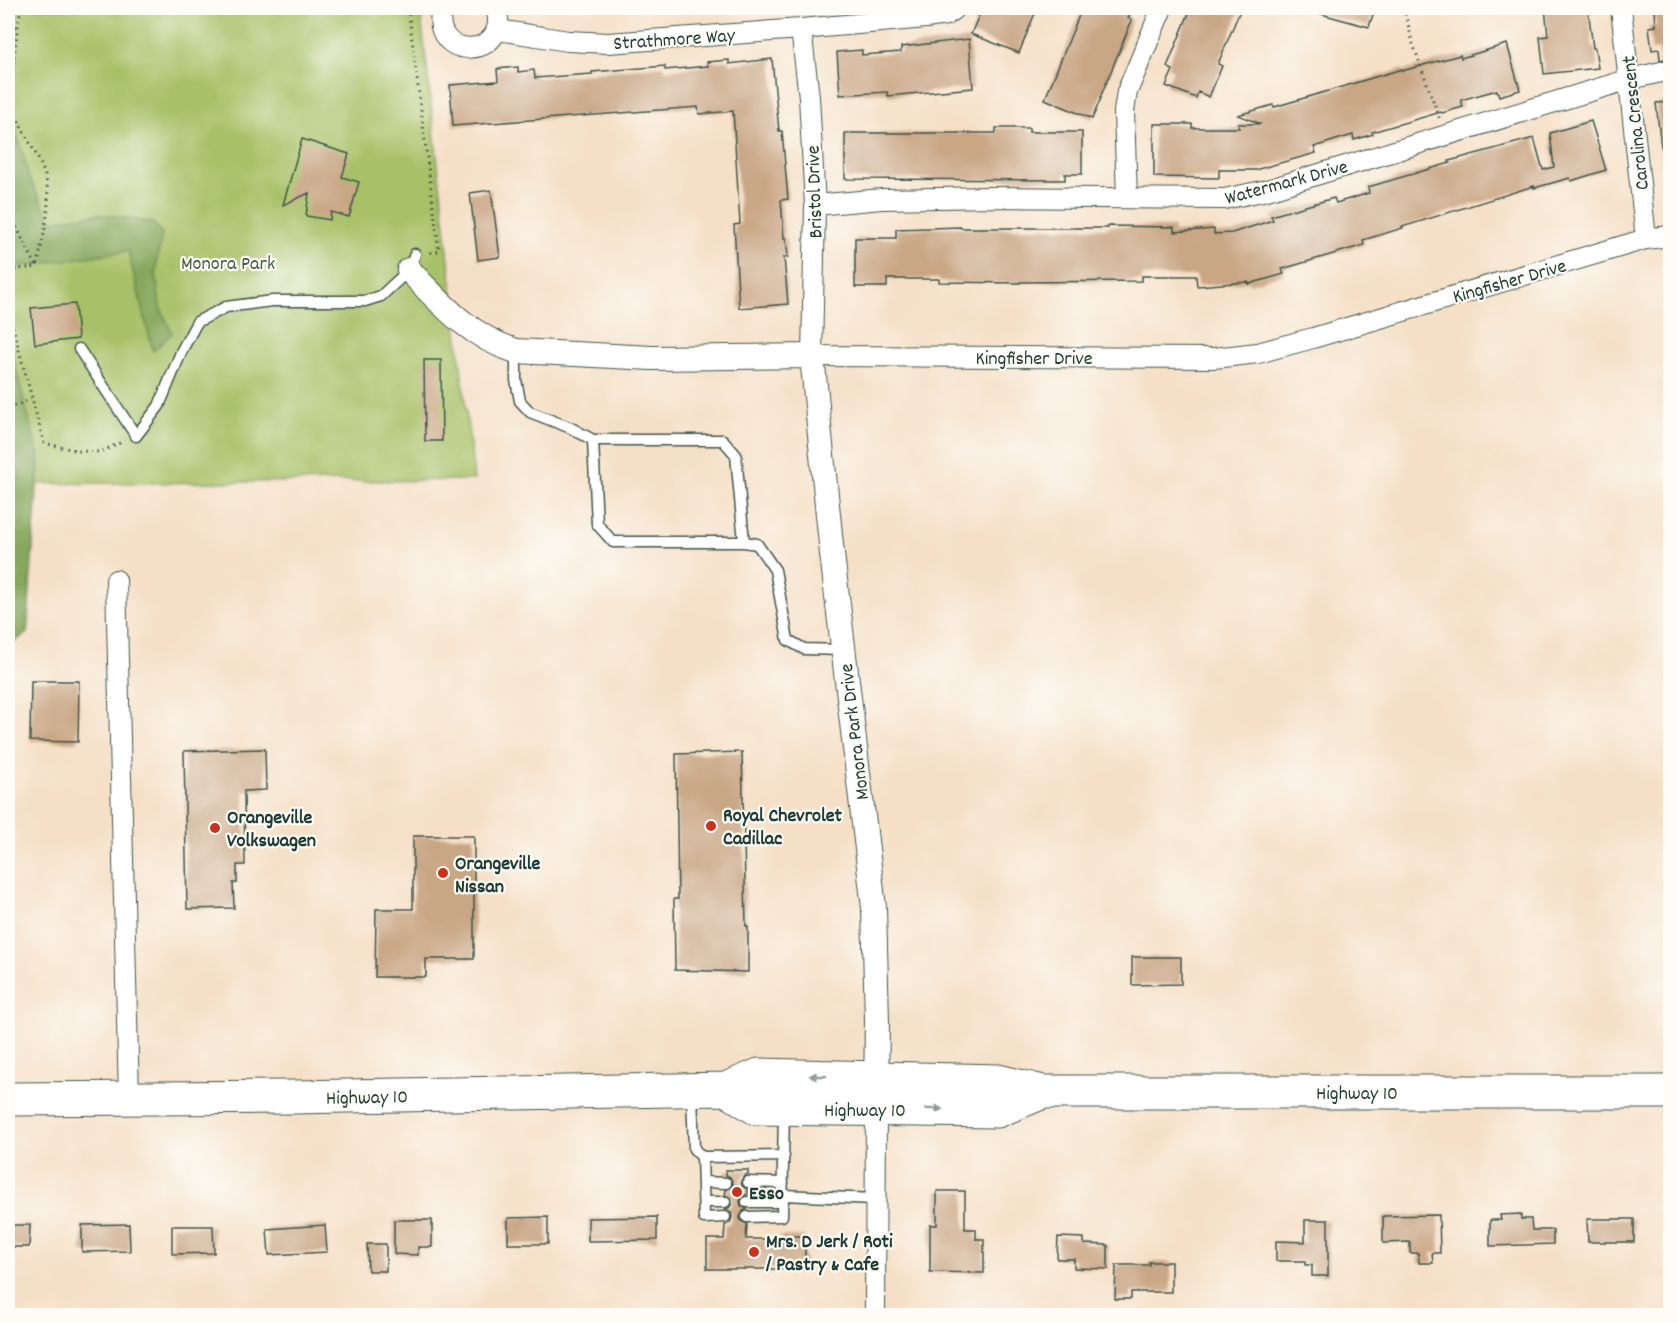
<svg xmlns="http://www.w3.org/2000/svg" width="1678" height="1323" viewBox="0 0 1678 1323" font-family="Dekko,sans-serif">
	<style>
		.green { fill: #a8c167; stroke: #647f4e; stroke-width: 1.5 }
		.forest { fill: #86a75c; stroke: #527248; stroke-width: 1.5 }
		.building { fill: #c9a684 }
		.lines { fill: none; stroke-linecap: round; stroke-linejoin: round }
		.service-casing { stroke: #3f554a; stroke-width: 13 }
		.minor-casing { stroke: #3f554a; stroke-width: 22 }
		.tertiary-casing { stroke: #3f554a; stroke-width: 26 }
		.trunk-casing { stroke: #3f554a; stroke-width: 35 }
		.path { stroke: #3f554a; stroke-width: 3; stroke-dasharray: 1.5 4.5; stroke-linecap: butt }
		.service { stroke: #fff; stroke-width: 10 }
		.minor { stroke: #fff; stroke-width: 20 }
		.tertiary { stroke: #fff; stroke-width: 24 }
		.trunk { stroke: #fff; stroke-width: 33 }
		.oneway { fill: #8f9e9a }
		.poi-dot { fill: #c8321e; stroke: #fdfcf7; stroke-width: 2 }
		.labels { text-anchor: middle; stroke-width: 4.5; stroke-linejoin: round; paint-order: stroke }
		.street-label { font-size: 20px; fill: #1f3d34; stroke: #fdfcf7 }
		.park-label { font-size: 20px; fill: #415e41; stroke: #fdfcf7 }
		.poi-label { font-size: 20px; font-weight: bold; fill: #1f3d34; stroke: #fdfcf7; text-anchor: start }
	</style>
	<rect width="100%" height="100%" fill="#fdfcf7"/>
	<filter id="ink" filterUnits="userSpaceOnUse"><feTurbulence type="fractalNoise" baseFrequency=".0167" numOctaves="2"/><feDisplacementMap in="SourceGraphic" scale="12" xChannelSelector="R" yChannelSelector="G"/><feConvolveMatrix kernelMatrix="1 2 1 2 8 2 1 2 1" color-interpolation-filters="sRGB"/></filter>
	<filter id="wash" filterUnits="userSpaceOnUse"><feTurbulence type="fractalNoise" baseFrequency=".008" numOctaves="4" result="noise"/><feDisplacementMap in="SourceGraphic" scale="24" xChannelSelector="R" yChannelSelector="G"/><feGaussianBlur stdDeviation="1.35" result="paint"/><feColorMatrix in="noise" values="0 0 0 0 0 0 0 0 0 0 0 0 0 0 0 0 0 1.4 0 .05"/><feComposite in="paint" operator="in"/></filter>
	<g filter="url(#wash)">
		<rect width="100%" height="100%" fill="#f5e0c7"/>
		<path class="green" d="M 8,8 L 420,8 L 474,480 L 8,484 Z"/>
		<path class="forest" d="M 8,108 L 23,154 L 29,178 L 51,221 L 97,214 L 120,217 L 153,223 L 162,234 L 157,259 L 156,275 L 160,307 L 172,333 L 153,351 L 128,251 L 8,268 Z
			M 8,339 L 39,458 L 27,633 L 8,646 Z"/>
		<g id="blocks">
			<path class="building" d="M 982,8 L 1037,8 L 1019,53 L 971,34 Z
				M 1082,8 L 1132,8 L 1128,18 L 1132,20 L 1100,98 L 1101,98 L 1092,119 L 1045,99 Z
				M 1191,8 L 1241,8 L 1218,64 L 1222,66 L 1209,97 L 1198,92 L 1196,98 L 1166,86 L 1173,70 L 1167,67 Z
				M 1315,8 L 1375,8 L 1369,27 L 1314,12 Z
				M 1545,8 L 1588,8 L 1593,48 L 1595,48 L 1598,68 L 1544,74 L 1540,37 L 1548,36 Z
				M 1671,9 L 1671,58 L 1660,60 L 1659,49 L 1652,50 L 1649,27 L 1656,26 L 1655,10 Z
				M 969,39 L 973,88 L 888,96 L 887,92 L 840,95 L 837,52 L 862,50 L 862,55 L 901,52 L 901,47 Z
				M 1507,44 L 1520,90 L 1499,96 L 1497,90 L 1461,100 L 1463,107 L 1442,113 L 1441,112 L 1372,132 L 1373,134 L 1354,140 L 1353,135 L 1336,140 L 1314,147 L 1316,153 L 1255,170 L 1219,170 L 1219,178 L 1154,177 L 1154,124 L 1192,124 L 1192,128 L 1239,128 L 1238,124 L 1261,124 L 1238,115 L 1273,105 L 1274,107 L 1402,69 L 1402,71 L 1460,55 L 1461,58 Z
				M 772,59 L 779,131 L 782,131 L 788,199 L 781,200 L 784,238 L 786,238 L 788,257 L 784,257 L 788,304 L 739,308 L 734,225 L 740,224 L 733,111 L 699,114 L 698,107 L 453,126 L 450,85 L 498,81 L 497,69 L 518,67 L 518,72 L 534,70 L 535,78 L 592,74 L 592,72 L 665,66 L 665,70 L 708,66 L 707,62 L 729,60 L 729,64 Z
				M 1671,102 L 1671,146 L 1661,147 L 1656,103 Z
				M 1591,121 L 1606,170 L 1571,181 L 1570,178 L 1534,188 L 1534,186 L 1402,227 L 1403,228 L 1363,240 L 1364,245 L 1282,269 L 1284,274 L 1249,284 L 1248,282 L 1197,286 L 1196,276 L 1142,276 L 1142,281 L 1020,282 L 1020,283 L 939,282 L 939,279 L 887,279 L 887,287 L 855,287 L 855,238 L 896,238 L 896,229 L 961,227 L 961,228 L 1108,228 L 1108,226 L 1174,227 L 1174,232 L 1214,229 L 1214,234 L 1232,233 L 1273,220 L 1271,216 L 1334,198 L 1336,203 L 1369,193 L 1368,187 L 1450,163 L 1449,161 L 1534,138 L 1543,170 L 1554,167 L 1550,133 Z
				M 996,128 L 1029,128 L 1029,132 L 1082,132 L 1082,174 L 1065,174 L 1065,180 L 845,179 L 845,133 L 996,133 Z
				M 302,139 L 349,154 L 342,177 L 359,182 L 349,217 L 331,212 L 330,220 L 306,216 L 309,193 L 283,205 Z
				M 491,190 L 500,257 L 478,260 L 470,193 Z
				M 75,304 L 78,339 L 35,344 L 31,308 Z
				M 424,360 L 441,360 L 442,441 L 425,441 Z
				M 31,681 L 79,681 L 78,742 L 30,741 Z
				M 265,749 L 266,790 L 244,791 L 245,865 L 237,865 L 237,883 L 233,883 L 234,908 L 187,909 L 184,751 Z
				M 742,752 L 746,926 L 748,926 L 748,972 L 675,970 L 674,899 L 678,899 L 676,754 Z
				M 413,836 L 474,836 L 474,959 L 426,959 L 426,977 L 375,977 L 376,909 L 413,909 Z
				M 1132,957 L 1181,957 L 1181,984 L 1132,985 Z
				M 726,1170 L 748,1170 L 748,1174 L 744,1176 L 741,1181 L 742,1186 L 748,1190 L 748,1194 L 743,1196 L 740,1201 L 741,1206 L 747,1209 L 743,1211 L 740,1217 L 741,1221 L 747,1224 L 746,1239 L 780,1239 L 780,1236 L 805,1236 L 805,1269 L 707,1269 L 707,1239 L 724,1239 L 725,1225 L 730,1223 L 732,1217 L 731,1212 L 725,1210 L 729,1208 L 732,1203 L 731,1198 L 725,1195 L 726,1190 L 732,1187 L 733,1183 L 730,1177 L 726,1175 Z
				M 937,1191 L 965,1191 L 965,1229 L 976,1229 L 976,1239 L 984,1239 L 984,1273 L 930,1272 L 930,1225 L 937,1225 Z
				M 1521,1214 L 1521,1219 L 1531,1219 L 1532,1230 L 1553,1230 L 1553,1244 L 1490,1246 L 1490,1220 L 1501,1220 L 1500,1215 Z
				M 1439,1215 L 1440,1253 L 1432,1253 L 1433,1263 L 1419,1263 L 1418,1253 L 1410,1253 L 1410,1242 L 1383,1243 L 1383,1216 Z
				M 548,1217 L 548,1244 L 508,1244 L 508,1218 Z
				M 657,1217 L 657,1240 L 588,1241 L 588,1218 Z
				M 1587,1219 L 1634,1219 L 1634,1242 L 1588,1242 Z
				M 394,1220 L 432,1220 L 432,1247 L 418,1247 L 418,1255 L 394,1254 Z
				M 1305,1220 L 1328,1220 L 1328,1276 L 1312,1276 L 1312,1265 L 1305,1265 L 1305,1261 L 1276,1261 L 1276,1241 L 1305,1242 Z
				M 129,1224 L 130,1251 L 82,1252 L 82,1225 Z
				M 8,1225 L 30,1225 L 29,1247 L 8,1247 Z
				M 325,1225 L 327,1252 L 269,1255 L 267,1229 Z
				M 172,1226 L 213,1226 L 214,1253 L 172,1254 Z
				M 1058,1237 L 1084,1238 L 1084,1244 L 1108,1245 L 1108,1269 L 1074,1268 L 1074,1259 L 1057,1259 Z
				M 367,1244 L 386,1244 L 386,1271 L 368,1271 Z
				M 1149,1262 L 1171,1262 L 1171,1292 L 1131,1292 L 1131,1299 L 1115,1299 L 1116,1265 L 1149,1265 Z"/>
		</g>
	</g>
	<g filter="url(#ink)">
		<use href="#blocks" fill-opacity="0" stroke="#3f554a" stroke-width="1.5"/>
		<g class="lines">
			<defs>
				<path id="service" d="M 79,349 L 136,436 L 159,406 L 182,350 L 197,322 L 226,307 L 272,301 L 365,301 L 381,296 L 409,270 L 415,254
					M 516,351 L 516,380 L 520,401 L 530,412 L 571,428 L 593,440 L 597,524 L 613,542 L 744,542 L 757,544 L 775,570 L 788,640 L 804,649 L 844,650
					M 593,440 L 723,440 L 736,455 L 744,542
					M 692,1093 L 694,1149 L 702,1157 L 784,1156
					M 702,1157 L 704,1218 L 725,1217
					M 703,1182 L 726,1183
					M 748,1182 L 783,1183
					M 783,1195 L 875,1199
					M 704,1202 L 725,1202
					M 747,1202 L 783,1202
					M 747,1217 L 782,1216 L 784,1111"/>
				<path id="minor" d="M 442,8 C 428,63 512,59 496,8
					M 1621,8 L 1646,239
					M 801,29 L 809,97 L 815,205 L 812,356 L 1214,358 L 1258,353 L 1313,338 L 1646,239 L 1670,236
					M 498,30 L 568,41 L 608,43 L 801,29 L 926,18 L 946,15 L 955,8
					M 1127,198 L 1124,112 L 1127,92 L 1162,8
					M 815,205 L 882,199 L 993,197 L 1224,199 L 1267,190 L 1630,79 L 1670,70
					M 116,580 L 129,1098
					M 875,1316 L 876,1108"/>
				<path id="tertiary" d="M 409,270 C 441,304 470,337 516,351 L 652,358 L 812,356 L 832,554 L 874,908 L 877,1021 L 876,1094"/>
				<path id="trunk" d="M 726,1089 L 756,1108 L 997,1111 L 1043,1092
					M 8,1099 L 294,1097 L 726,1089 L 759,1075 L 998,1081 L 1043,1092 L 1670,1092"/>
			</defs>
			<use href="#service" class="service-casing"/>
			<use href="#minor" class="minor-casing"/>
			<use href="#tertiary" class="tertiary-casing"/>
			<use href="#trunk" class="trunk-casing"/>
			<path class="path" d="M 21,8 C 16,34 8,93 17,117 C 25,138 44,162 47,185 C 51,211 42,241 37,267
				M 408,8 L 439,251 L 429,253
				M 1404,8 L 1413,44 L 1440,120
				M 8,17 L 17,30
				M 8,211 L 37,267 L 8,270
				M 8,309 L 44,443 L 79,451 L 100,452 L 122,442
				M 8,408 L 31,400"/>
			<use href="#service" class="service"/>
			<use href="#minor" class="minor"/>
			<use href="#tertiary" class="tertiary"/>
			<use href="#trunk" class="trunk"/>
		</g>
		<defs><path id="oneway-solid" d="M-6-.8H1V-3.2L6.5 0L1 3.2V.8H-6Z" transform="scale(1.5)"/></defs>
		<g class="oneway">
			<use href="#oneway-solid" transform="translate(818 1076) rotate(-179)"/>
			<use href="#oneway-solid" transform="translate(934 1109) rotate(1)"/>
		</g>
	</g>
	<g class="poi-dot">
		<circle cx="711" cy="826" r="6"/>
		<circle cx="215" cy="828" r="6"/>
		<circle cx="443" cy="873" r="6"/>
		<circle cx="737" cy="1192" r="6"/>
		<circle cx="754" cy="1252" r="6"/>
	</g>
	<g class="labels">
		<g class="street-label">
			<text transform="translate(674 38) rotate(-4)" y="7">Strathmore Way</text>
			<text transform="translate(1634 123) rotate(-96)" y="7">Carolina Crescent</text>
			<text transform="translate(1286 181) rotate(-15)" y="7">Watermark Drive</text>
			<text transform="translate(813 192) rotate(-92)" y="7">Bristol Drive</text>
			<text transform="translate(1509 280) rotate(-16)" y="7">Kingfisher Drive</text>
			<text x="1034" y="364">Kingfisher Drive</text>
			<text transform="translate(853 732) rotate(-97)" y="7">Monora Park Drive</text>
			<text x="1357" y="1099">Highway 10</text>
			<text transform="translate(367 1096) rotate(-1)" y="7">Highway 10</text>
			<text x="865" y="1116">Highway 10</text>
		</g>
		<g class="park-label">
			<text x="228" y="269">Monora Park</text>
		</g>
		<g class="poi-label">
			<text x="723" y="821">Royal Chevrolet<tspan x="723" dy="23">Cadillac</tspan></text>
			<text x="227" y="823">Orangeville<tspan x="227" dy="23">Volkswagen</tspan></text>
			<text x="455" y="869">Orangeville<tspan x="455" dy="23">Nissan</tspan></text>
			<text x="749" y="1199">Esso</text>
			<text x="766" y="1247">Mrs. D Jerk / Roti<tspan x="766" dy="23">/ Pastry &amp; Cafe</tspan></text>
		</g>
	</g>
	<rect width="1678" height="1323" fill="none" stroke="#fdfcf7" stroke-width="30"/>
</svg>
